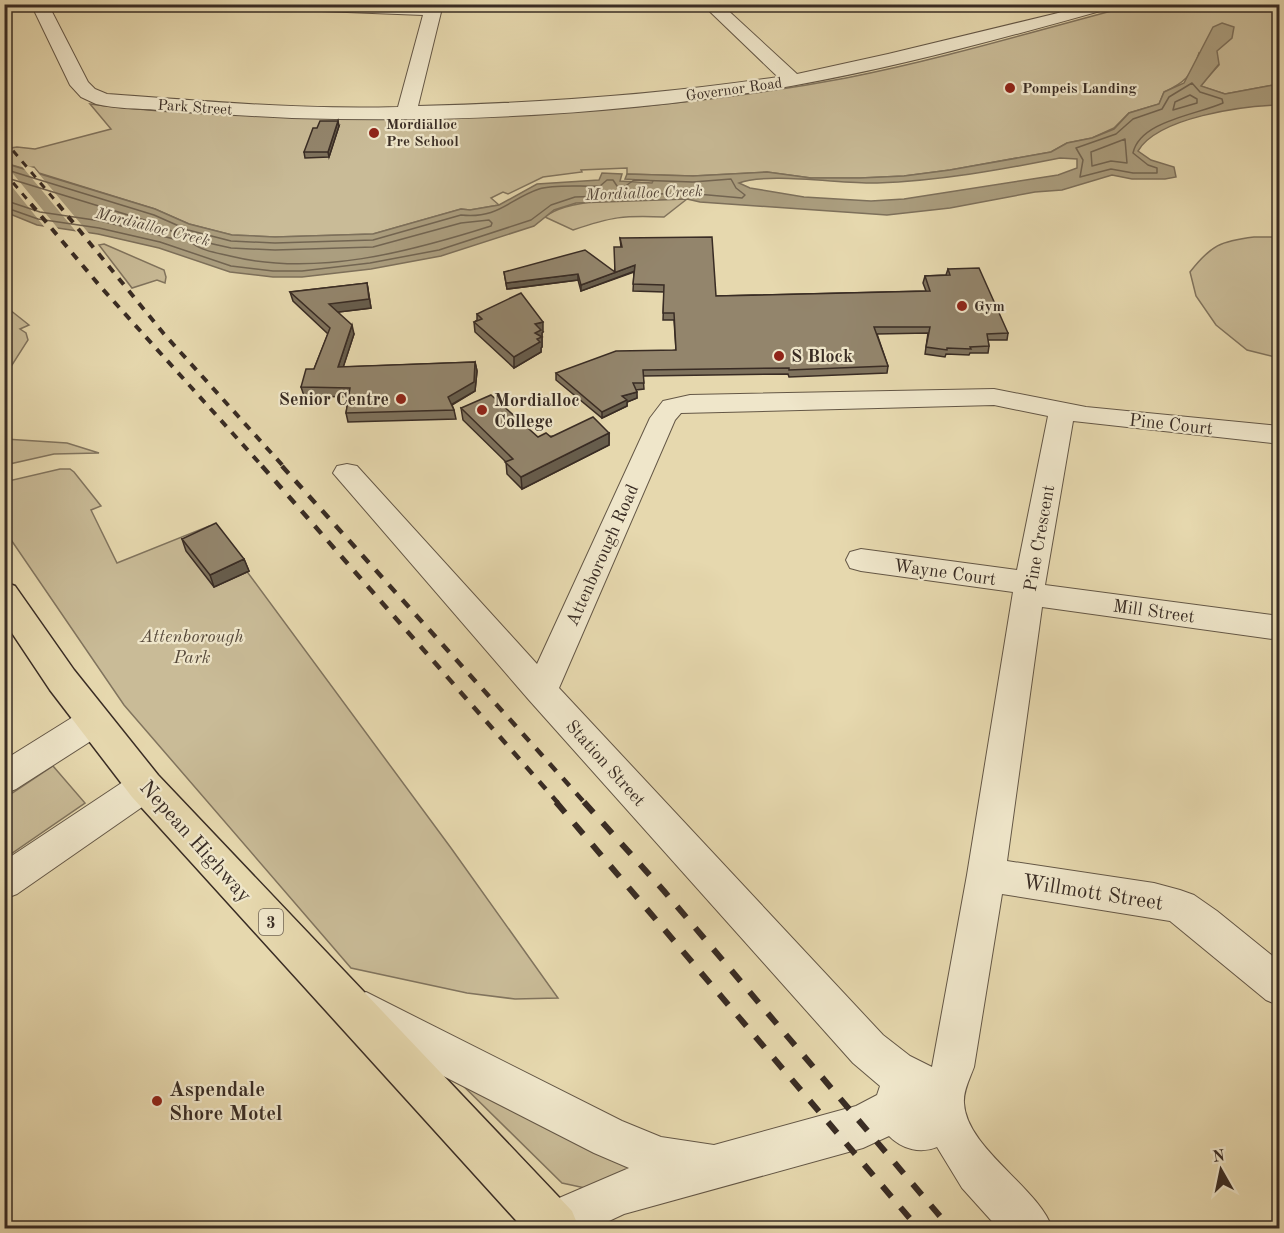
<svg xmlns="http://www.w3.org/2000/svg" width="1284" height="1233" viewBox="0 0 1284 1233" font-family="'Old Standard TT',serif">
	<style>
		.green { fill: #c9bb97; stroke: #81745e; stroke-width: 1.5 }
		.water { fill: #ab9e7f; stroke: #7d705b; stroke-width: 1.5; fill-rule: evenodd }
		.pier { fill: #e6d8ae }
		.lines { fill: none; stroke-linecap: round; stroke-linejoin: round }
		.shore { stroke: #726552; stroke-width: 1.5 }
		.minor-casing { stroke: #645746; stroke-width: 2 }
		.highway-casing { stroke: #392c24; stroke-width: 3 }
		.minor { fill: #efe6ca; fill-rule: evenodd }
		.highway { fill: #e6d8ae; fill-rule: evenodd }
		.rail-far3 { stroke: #392c24; stroke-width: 3; stroke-dasharray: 7 7; stroke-linecap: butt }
		.rail-far2 { stroke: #392c24; stroke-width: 4; stroke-dasharray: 8 8; stroke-linecap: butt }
		.rail-far1 { stroke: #392c24; stroke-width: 4.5; stroke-dasharray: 10 10; stroke-linecap: butt }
		.rail { stroke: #392c24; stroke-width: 6; stroke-dasharray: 14 14; stroke-linecap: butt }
		.wall { fill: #7e725d; stroke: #392c24; stroke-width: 1.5 }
		.shaded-wall { fill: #675d4c; stroke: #392c24; stroke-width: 1.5 }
		.building { fill: #93856c; stroke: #392c24; stroke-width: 1.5 }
		.poi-dot { fill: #8f2418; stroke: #efe6ca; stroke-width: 2 }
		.labels { text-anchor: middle; stroke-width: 4.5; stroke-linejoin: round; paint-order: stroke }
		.far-poi-label { font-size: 15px; font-weight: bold; fill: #392c24; stroke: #efe6ca; text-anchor: start }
		.far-street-label { font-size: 15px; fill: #392c24; stroke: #efe6ca }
		.far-water-label { font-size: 16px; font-style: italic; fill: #56483b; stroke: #efe6ca }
		.shield { fill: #efe6ca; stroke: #706456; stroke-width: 1.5 }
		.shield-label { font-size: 16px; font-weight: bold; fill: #392c24 }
		.poi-label { font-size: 18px; font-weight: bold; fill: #392c24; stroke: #efe6ca; text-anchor: start }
		.street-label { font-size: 18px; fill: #392c24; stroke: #efe6ca }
		.park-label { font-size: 18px; font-style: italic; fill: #56493b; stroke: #efe6ca }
		.near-street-label { font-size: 21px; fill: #392c24; stroke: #efe6ca }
		.near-poi-label { font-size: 21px; font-weight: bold; fill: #392c24; stroke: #efe6ca; text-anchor: start }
	</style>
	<rect width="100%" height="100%" fill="#e6d8ae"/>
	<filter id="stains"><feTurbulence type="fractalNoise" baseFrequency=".00333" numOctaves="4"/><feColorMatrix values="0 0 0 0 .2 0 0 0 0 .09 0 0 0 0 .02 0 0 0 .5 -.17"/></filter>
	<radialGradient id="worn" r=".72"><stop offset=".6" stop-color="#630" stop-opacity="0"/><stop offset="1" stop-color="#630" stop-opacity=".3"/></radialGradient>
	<path class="green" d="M 1134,5 L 1279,5 L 1279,84 L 1225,94 L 1200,86 L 1219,65 L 1199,53 C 1192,76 1184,83 1164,92 L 1159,104 L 1129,113 L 1114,128 L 1092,138 L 1067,143 L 1051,152 L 950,170 L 904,176 L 860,178 L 811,178 L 767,172 L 693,176 L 627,174 L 627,168 L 581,170 L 582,172 L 543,177 L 508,194 L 503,192 L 491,198 L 499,205 L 470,210 L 461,209 L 373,234 L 275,237 L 232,235 L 189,224 L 155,209 L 39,173 L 34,167 L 22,168 L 5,163 L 4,149 L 17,147 L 35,149 L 111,129 L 90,104 C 175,115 263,117 349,117 C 515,119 682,109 846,78 C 943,59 1038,30 1134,5 Z
		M 687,199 L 664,217 C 624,215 611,217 573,230 L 545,217 C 572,195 650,200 687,199 Z
		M 1254,237 L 1279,237 L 1279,358 L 1247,350 L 1216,325 L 1196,296 L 1190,272 C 1211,245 1221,241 1254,237 Z
		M 104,244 L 164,270 L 166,277 L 165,283 L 157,280 L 132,288 L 99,245 Z
		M 5,306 L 29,325 L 20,329 L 26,333 L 28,340 L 5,376 Z
		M 5,439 L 67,443 L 99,453 L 54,454 L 5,465 Z
		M 60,469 L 70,469 L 74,472 L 101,506 L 91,510 L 117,563 L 209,526 L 220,535 L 451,848 L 558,998 L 515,999 L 467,993 L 351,968 L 124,705 L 5,531 L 4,482 Z
		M 53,766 L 85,803 L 5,858 L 5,798 Z
		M 444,1067 L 664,1171 L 585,1188 L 562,1183 Z"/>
	<path class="water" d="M 1222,23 L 1234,27 L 1232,38 L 1217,51 L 1219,64 L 1201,86 L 1225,94 L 1279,84 L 1279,105 C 1243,106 1158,117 1138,151 L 1151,160 L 1174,167 L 1176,177 L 1165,179 L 1132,179 L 1112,175 L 1062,190 L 1035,192 L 950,208 L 887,215 L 700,202 L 687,199 L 576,203 L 554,210 L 534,226 L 441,256 L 371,269 L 302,277 L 273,277 L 230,272 L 159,248 L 98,234 L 37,225 L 5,212 L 4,163 L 155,209 L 189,224 L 232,235 L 275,237 L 373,234 L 461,209 L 470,210 L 499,205 L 537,184 L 599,180 L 602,173 L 622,174 L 620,181 L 652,183 L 653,181 L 625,179 L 627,174 L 693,176 L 767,172 L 811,178 L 860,178 L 904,176 L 950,170 L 1051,152 L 1067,143 L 1092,138 L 1114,129 L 1129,113 L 1159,104 L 1164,92 L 1184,83 L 1213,27 ZM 1060,158 L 1077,159 L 1077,168 L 1058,175 L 904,199 L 871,201 L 804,197 L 750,188 L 739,183 C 767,172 842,184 877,183 C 938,181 1000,170 1060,158 Z"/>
	<path class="pier" d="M 5,164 L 60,231 L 46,229 L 5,178 Z
		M 20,164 L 34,168 L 91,236 L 78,234 Z"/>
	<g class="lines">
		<path class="shore" d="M 1192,83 L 1200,92 L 1222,99 L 1223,103 C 1196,115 1140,121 1133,153 L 1148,165 L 1157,168 L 1157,173 L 1133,173 L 1111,169 L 1080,177 L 1083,160 L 1076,148 L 1116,134 L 1133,119 L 1162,109 L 1169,97 Z
			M 1190,95 L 1197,99 L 1197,103 L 1173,110 L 1175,102 Z
			M 1125,139 L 1127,163 L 1111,161 L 1092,166 L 1091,152 Z
			M 4,169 L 154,215 L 188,230 L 231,241 L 275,243 L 373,240 L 461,215 C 499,219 509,199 539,189 C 555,184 583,187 600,186 L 607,180 L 613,180 L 617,186 L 624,187 L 634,180 L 693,182 L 731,179 L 736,188 L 745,195 L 742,198 L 686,193 L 575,197 L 551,205 L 531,220 L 439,250 L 370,263 L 302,271 L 273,271 L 231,266 L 160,242 L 99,228 L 38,219 L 4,207
			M 4,177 L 151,222 L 176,233 L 178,237 L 174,239 L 101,221 L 40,212 L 4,200
			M 489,220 L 492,223 L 491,226 C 409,252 316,277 230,256 C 218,253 202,251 192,243 L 195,240 L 231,248 L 275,250 L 373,247 L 461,223 Z"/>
		<defs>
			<path id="minor" d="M 31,4 L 48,4 L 88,82 L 95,89 L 107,94 C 204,101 301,110 398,107 L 423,15 L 271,9 L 263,4 L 443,4 L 418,106 C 539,103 658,95 778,77 L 702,4 L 721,4 L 797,74 L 888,54 L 1058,13 L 1084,4 L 1113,4 L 1111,8 C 1007,37 899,67 791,86 C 627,114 458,123 292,118 C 247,116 202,113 158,110 C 138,108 116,109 96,104 L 81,97 L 70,85 Z
				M 994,389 L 1086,407 L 1280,426 L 1280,444 L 1073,421 L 1045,585 L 1280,616 L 1280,640 L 1042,607 L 1007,861 L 1154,883 L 1180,890 L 1194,895 L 1217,911 L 1280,962 L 1280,1006 L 1266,1000 L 1170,921 L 1002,894 L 974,1067 C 970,1078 963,1091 964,1103 C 966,1148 1039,1188 1052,1228 L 998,1228 L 962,1188 L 937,1147 C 920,1154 902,1149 889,1136 L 863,1148 L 624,1214 L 594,1228 L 532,1228 L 539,1212 L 552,1201 L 629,1168 L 594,1153 L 404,1056 L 352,1026 L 346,1012 L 352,998 L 366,992 L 622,1121 L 661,1137 L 714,1145 L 856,1106 L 877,1095 L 880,1086 L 853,1063 L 529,700 L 333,473 L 337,466 L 347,464 L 357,466 L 537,664 L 650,418 L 663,401 L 690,395 ZM 994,405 L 1048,416 L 1017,570 L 861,549 L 850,552 L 846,560 L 850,568 L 861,571 L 1013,592 L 967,875 L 932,1067 L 910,1056 L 883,1035 L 559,688 L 675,420 L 681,413 Z
				M 93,708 L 105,712 L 110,722 L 105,732 L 16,789 L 4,794 L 4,760 L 81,712 Z
				M 145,771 L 158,776 L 163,786 L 158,796 L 17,894 L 4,899 L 4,861 L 132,776 Z"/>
			<path id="highway" d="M 4,582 L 15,586 L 74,670 L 158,775 L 572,1211 L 579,1228 L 523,1228 L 132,797 L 50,690 L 4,621 Z"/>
		</defs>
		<use href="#minor" class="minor-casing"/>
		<use href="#highway" class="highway-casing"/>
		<use href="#minor" class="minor"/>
		<use href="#highway" class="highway"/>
		<path class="rail-far3" d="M 4,140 L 59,205
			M 4,172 L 32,205"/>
		<path class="rail-far2" d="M 31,204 L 99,285 L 263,467
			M 58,204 L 164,334 L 284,467"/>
		<path class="rail-far1" d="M 262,466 L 558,803
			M 282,466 L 585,803"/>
		<path class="rail" d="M 556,802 L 918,1228
			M 584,802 L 664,891 L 950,1228"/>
	</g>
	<path class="wall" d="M 339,126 L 329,157 L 305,158 L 304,152 Z
		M 620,238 L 716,296 L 926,291 L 923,283 L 925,276 L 946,275 L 948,269 L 1008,333 L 1007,340 L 988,340 L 989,346 L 988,353 L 970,353 L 969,355 L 946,354 L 945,357 L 925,354 L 928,333 L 877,334 L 888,366 L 887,373 L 789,377 L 788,374 L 643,376 L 644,389 L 636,390 L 637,398 L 627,402 L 627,406 L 602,418 L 556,380 L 556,373 L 676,350 L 674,320 L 663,320 L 664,292 L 633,291 L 634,272 L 581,291 L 578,280 L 507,289 L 504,272 L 614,272 L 621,247 Z
		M 367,283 L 371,308 L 338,312 L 354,334 L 343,367 L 475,362 L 477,371 L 475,391 L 452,405 L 454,410 L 456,419 L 348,422 L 346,413 L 349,397 L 304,396 L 301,387 L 314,369 L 328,334 L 293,301 L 290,292 Z
		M 477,314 L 543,332 L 542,333 L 542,347 L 541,348 L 541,352 L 514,368 L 475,332 L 474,322 L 477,320 Z
		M 461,408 L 538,437 L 609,433 L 609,445 L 522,489 L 507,474 L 506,462 L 463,420 Z
		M 182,539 L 244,559 L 249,571 L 214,587 L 186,551 Z"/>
	<path class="shaded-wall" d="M 338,121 L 339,126 L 329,157 L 328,152 Z
		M 635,265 L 635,271 L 581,291 L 581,285 Z
		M 578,274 L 578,280 L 507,289 L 506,283 Z
		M 367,283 L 371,308 L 331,313 L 329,304 Z
		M 543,322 L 543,332 L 542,333 L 542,347 L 541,348 L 541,352 L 514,368 L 514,357 L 535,343 L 535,324 Z
		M 352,325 L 354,334 L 340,377 L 338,367 Z
		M 475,362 L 477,371 L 475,391 L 449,406 L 448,397 Z
		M 637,392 L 637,398 L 627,402 L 627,406 L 602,418 L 602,412 L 622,396 Z
		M 609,433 L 609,445 L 522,489 L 521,477 Z
		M 244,559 L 249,571 L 214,587 L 210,575 Z"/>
	<path class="building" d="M 320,121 L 338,121 L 328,152 L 304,152 L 313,128 L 317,128 Z
		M 712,237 L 716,296 L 930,291 L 925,276 L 950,275 L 948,269 L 979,268 L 1008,333 L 987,334 L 989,346 L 970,347 L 971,349 L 947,348 L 947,350 L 926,347 L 930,327 L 874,327 L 888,366 L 789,370 L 789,368 L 643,370 L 644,383 L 633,383 L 637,392 L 622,396 L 627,400 L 602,412 L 556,373 L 616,351 L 676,350 L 674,313 L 663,313 L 664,285 L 633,284 L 635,265 L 581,285 L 578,274 L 506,283 L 504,272 L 585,250 L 615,272 L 614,247 L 622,247 L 620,238 Z
		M 367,283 L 369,299 L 329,304 L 352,325 L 338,367 L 475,362 L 474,382 L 448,397 L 454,410 L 346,413 L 350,388 L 301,387 L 306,369 L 314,369 L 330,328 L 290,292 Z
		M 521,293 L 543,322 L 535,324 L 541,330 L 535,333 L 542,337 L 537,339 L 540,342 L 514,357 L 474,322 L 482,319 L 477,314 Z
		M 491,395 L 538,437 L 546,433 L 551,437 L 593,417 L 609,433 L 521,477 L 505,462 L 513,459 L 461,408 Z
		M 216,523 L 244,559 L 210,575 L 182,539 Z"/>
	<g class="poi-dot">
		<circle cx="1010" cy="88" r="6"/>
		<circle cx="374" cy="133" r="6"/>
		<circle cx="962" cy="306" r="6"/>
		<circle cx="779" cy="356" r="6"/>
		<circle cx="401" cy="399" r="6"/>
		<circle cx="482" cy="410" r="6"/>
		<circle cx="157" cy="1101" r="6"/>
	</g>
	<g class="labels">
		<g class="far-poi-label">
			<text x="1022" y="93">Pompeis Landing</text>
			<text x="386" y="129">Mordialloc<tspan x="386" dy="17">Pre School</tspan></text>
			<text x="974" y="311">Gym</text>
		</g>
		<g class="far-street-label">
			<text transform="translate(734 89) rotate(-8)" y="5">Governor Road</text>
			<text transform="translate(195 107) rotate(4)" y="5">Park Street</text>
		</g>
		<g class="far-water-label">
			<text transform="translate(644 192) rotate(-2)" y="6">Mordialloc Creek</text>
			<text transform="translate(153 226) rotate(14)" y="6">Mordialloc Creek</text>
		</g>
		<rect class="shield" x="259" y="909" width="24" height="26" rx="4.5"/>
		<g class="shield-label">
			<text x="271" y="928">3</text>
		</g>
		<g class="poi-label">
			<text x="791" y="362">S Block</text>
			<text x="389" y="405" text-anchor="end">Senior Centre</text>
			<text x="494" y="406">Mordialloc<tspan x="494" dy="21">College</tspan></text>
		</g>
		<g class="street-label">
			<text transform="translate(1171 424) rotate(6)" y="6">Pine Court</text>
			<text transform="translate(1039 538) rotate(-80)" y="6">Pine Crescent</text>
			<text transform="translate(602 555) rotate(-66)" y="6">Attenborough Road</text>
			<text transform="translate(945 572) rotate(8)" y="6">Wayne Court</text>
			<text transform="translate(1154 611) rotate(8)" y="6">Mill Street</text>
			<text transform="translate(606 763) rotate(48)" y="6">Station Street</text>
		</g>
		<g class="park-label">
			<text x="192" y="642">Attenborough<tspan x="192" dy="21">Park</tspan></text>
		</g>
		<g class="near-street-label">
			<text transform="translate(196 841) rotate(48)" y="7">Nepean Highway</text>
			<text transform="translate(1093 892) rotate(9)" y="7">Willmott Street</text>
		</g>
		<g class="near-poi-label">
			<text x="169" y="1096">Aspendale<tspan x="169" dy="24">Shore Motel</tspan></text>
		</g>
	</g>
	<rect width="1284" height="1233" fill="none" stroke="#e6d8ae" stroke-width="24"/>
	<rect x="6" y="6" width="1272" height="1221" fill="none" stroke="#392c24" stroke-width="3"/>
	<rect x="12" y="12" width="1260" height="1209" fill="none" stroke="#392c24" stroke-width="1.5"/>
	<g transform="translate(1221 1170) rotate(351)" stroke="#efe6ca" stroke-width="4.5" paint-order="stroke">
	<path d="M0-4.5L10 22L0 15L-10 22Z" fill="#392c24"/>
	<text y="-9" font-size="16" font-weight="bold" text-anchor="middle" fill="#392c24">N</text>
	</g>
	<rect width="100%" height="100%" filter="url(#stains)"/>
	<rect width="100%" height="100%" fill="url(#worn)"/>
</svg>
